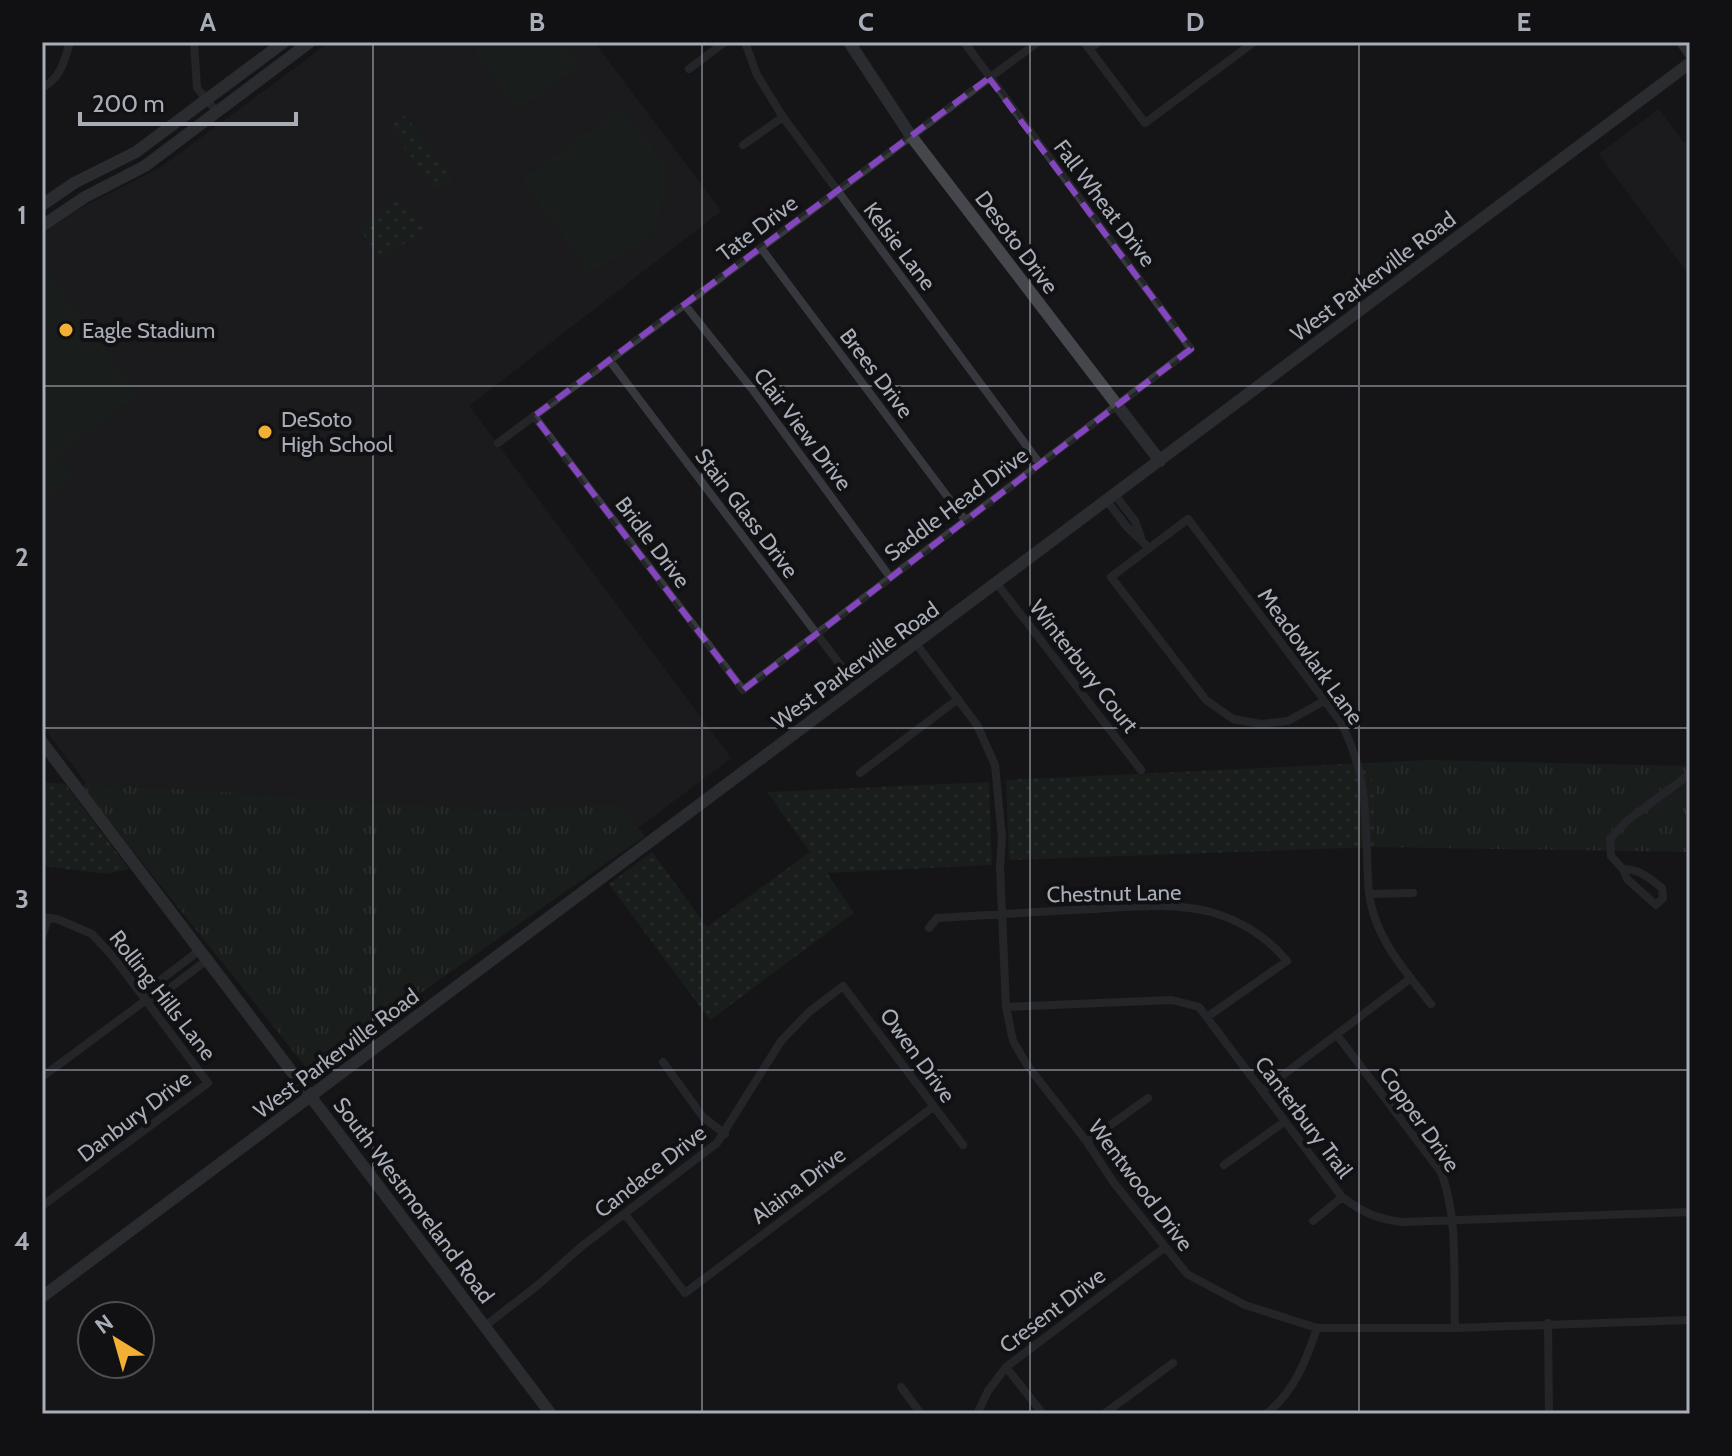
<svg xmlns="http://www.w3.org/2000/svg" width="1732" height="1456" viewBox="0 0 1732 1456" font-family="Cabin,sans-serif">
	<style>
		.built { fill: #222225 }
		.grass { fill: url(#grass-tufts) }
		.park { fill: url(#park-dots) }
		.garden { fill: #1e261f }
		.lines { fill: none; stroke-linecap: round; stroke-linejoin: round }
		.street { stroke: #37383d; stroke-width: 8 }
		.secondary { stroke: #45474d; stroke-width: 12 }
		.marked { fill: none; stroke: #8446be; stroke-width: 6; stroke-dasharray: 16 10; stroke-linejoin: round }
		.grid { fill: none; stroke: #a8adb8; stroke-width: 2; stroke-opacity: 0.55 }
		.poi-dot { fill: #f2b134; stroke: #111113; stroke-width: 3 }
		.labels { text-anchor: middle; stroke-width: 8; stroke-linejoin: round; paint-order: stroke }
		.street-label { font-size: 22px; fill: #a8adb8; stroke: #111113 }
		.poi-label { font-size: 22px; fill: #a8adb8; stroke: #111113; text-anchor: start }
		.neatline { fill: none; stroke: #a8adb8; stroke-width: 3 }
		.grid-label { font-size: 26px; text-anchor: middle; font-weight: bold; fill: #a8adb8 }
	</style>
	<defs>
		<pattern id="grass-tufts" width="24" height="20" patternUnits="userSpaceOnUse" patternTransform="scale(2)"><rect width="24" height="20" fill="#1e261f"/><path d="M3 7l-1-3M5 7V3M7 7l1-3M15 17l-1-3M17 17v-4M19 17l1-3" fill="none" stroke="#3c433d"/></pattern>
		<pattern id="park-dots" width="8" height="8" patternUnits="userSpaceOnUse" patternTransform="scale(2)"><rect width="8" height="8" fill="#1e261f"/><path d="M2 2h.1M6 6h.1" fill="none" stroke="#3c433d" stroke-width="1.8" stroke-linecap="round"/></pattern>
	</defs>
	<rect width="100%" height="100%" fill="#161618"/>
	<path class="built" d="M 330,42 L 594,42 L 721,211 L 469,406 L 731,758 L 638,828 L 617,803 L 501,810 L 86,783 L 42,725 L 42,234 L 79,209 L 161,167 Z
		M 1659,109 L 1684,143 L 1690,139 L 1690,276 L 1599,154 Z"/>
	<path class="grass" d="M 1427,760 L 1690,766 L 1690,852 L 1376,847 L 1375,793 L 1367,763 Z
		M 86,783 L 501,810 L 617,803 L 645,836 L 309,1071 L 82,787 Z"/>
	<path class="park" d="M 405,115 L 452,179 L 436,191 L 390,127 Z
		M 399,197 L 424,229 L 383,260 L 358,228 Z
		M 1367,763 L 1375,793 L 1376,847 L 1009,860 L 1006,780 Z
		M 42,782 L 65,784 L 129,869 L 106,874 L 42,866 Z
		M 989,782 L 992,865 L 827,873 L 854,913 L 710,1020 L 609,884 L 652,852 L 707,927 L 810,852 L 767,792 Z"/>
	<path class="garden" d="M 480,42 L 558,42 L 568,49 L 581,65 L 522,108 L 516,107 L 472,48 Z
		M 620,109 C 668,163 677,165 652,237 L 590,273 L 524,184 L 525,177 Z
		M 42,266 L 139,394 L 57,456 L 73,478 L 42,501 Z"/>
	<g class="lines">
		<path class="street" d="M 194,42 L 197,88 L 217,112
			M 745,42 L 757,75 L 783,117 L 1040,464
			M 1084,42 L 1145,123 L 1254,42
			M 1089,49 L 1099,42
			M 689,69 L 725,42
			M 42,88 C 61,78 64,61 70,42
			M 743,145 L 783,117
			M 761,248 L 965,520
			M 685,305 L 752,389 L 890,577
			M 610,361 L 857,687
			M 534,416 L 743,690 L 1191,349 L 964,42
			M 498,443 L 1038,42
			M 1115,495 L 1135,521 L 1141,537
			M 1107,501 L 1127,527 L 1149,548
			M 998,585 L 1141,770
			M 917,645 L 977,725 L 995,765 L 1002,838 L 1000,867 L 1006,1007 L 1013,1041 L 1027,1065 L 1087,1142 L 1114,1183 L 1187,1274 L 1245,1305 L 1317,1328 L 1455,1328 L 1690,1320
			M 1324,701 L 1288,721 L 1261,724 L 1233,719 L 1206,700 L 1111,577 L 1188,519 L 1340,721 C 1365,769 1365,801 1367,853 C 1368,874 1367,895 1374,915 C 1384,948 1410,977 1431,1004
			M 860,773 L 958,699
			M 1623,869 L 1611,856 L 1610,839 L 1628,820 L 1690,774
			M 1623,869 C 1640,869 1649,878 1662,888 L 1663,898 L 1656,905 L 1627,879 Z
			M 1369,894 L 1413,893
			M 42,917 L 57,919 L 92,934 L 114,958 L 208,1083 L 42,1206
			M 929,928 L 937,918 C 988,915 1039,912 1090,909 C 1129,907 1173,902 1211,912 C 1242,921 1267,937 1287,961 L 1207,1017
			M 42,937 L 48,918
			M 146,1000 L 150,988 L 200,950
			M 1006,1007 L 1172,1000 L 1199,1007 L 1342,1197 C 1362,1212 1377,1219 1402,1222 L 1690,1212
			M 1337,1035 L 1441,1172 C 1459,1219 1453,1277 1455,1328
			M 663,1062 L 703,1117 L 725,1134
			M 42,1077 L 146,1000 L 158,997 L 207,960
			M 1262,1091 L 1411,978
			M 1087,1142 L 1148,1098
			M 1224,1165 L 1284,1122
			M 625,1214 L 685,1293 L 933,1107
			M 1313,1221 L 1342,1197
			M 1548,1323 L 1549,1414
			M 485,1326 L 538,1285 L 582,1246 L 717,1143 L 781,1041 L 809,1012 L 843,986 L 963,1145
			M 1006,1367 L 1043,1414
			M 901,1387 L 921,1414
			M 977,1414 L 988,1391 L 1006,1367 L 1164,1248
			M 1104,1414 L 1173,1363
			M 1266,1414 C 1294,1392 1306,1361 1317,1328"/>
		<path class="secondary" d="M 849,42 L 911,136 L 1160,461
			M 1682,42 L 1690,53
			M 42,205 L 74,183 L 136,152 L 284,42
			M 42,226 L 85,197 L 145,166 L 310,42
			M 42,742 L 551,1414
			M 42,1297 C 592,887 1141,475 1690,63"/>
	</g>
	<path d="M0 0H1732V1456H0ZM 989,78 L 1191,349 L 743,690 L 534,416 Z" fill="#161618" fill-opacity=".55" fill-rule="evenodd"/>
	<path class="marked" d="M 989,78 L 1191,349 L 743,690 L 534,416 Z"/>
	<path class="grid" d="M 373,42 L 373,1414M 702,42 L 702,1414M 1030,42 L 1030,1414M 1359,42 L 1359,1414M 42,386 L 1690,386M 42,728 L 1690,728M 42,1070 L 1690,1070"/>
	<g class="poi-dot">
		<circle cx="66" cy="330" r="8"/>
		<circle cx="265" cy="432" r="8"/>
	</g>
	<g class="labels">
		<g class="street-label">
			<text transform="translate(1105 203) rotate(53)" y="8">Fall Wheat Drive</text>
			<text transform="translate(757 228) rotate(-37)" y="8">Tate Drive</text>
			<text transform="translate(1017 242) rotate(53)" y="8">Desoto Drive</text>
			<text transform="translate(900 246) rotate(53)" y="8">Kelsie Lane</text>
			<text transform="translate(1373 276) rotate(-37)" y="8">West Parkerville Road</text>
			<text transform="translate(877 373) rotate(53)" y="8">Brees Drive</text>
			<text transform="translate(803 429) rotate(53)" y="8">Clair View Drive</text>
			<text transform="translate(956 504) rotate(-37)" y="8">Saddle Head Drive</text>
			<text transform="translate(747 513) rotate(53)" y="8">Stain Glass Drive</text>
			<text transform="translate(653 542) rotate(53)" y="8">Bridle Drive</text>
			<text transform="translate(1311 656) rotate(54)" y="8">Meadowlark Lane</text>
			<text transform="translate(855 665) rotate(-36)" y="8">West Parkerville Road</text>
			<text transform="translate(1084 666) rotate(52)" y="8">Winterbury Court</text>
			<text transform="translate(1114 893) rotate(-1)" y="8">Chestnut Lane</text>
			<text transform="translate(163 995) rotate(52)" y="8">Rolling Hills Lane</text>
			<text transform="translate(336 1053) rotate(-37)" y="8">West Parkerville Road</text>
			<text transform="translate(918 1055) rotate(54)" y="8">Owen Drive</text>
			<text transform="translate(134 1116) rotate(-37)" y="8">Danbury Drive</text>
			<text transform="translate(1304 1117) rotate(53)" y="8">Canterbury Trail</text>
			<text transform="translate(1420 1119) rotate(55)" y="8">Copper Drive</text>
			<text transform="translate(650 1171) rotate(-38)" y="8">Candace Drive</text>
			<text transform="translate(798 1185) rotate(-37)" y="8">Alaina Drive</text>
			<text transform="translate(1141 1185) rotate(53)" y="8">Wentwood Drive</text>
			<text transform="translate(414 1200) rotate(53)" y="8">South Westmoreland Road</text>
			<text transform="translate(1052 1310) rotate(-37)" y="8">Cresent Drive</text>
		</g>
		<g class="poi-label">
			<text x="82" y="338">Eagle Stadium</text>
			<text x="281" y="427">DeSoto<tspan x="281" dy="25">High School</tspan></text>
		</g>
	</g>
	<rect width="1732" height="1456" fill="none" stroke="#111113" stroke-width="88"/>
	<g transform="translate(116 1340) rotate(323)"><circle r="38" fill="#111113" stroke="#4d4f55" stroke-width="2"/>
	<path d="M0-6L14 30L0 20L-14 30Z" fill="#f2b134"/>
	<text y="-12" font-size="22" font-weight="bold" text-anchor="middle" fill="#a8adb8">N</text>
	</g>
	<path d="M80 112v12h216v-12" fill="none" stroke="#a8adb8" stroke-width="4"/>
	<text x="92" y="112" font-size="24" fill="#a8adb8" stroke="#111113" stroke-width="6" paint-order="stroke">200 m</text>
	<rect x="44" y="44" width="1644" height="1368" class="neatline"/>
	<g class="grid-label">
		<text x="208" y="31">A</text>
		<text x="537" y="31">B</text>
		<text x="866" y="31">C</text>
		<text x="1195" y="31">D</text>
		<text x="1524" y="31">E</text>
		<text x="22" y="224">1</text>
		<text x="22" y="566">2</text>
		<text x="22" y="908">3</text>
		<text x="22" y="1250">4</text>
	</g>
</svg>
